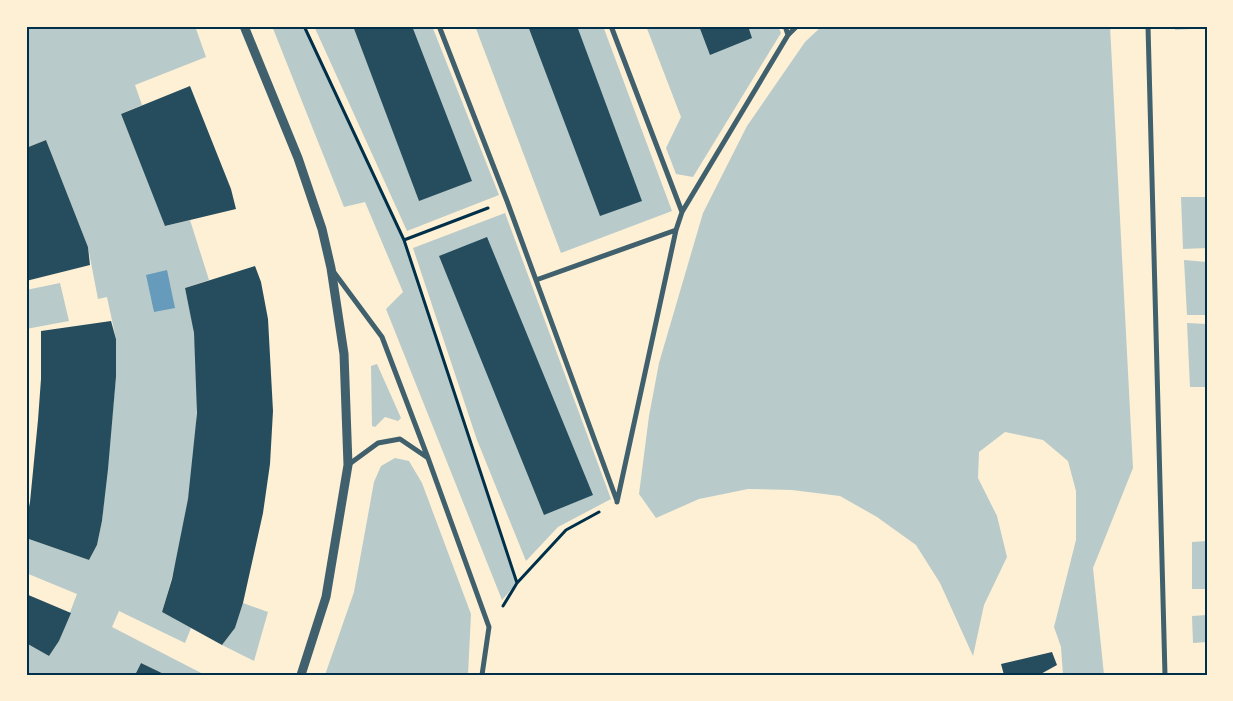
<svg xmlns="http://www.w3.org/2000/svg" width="1233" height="701" viewBox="0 0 1233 701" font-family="'Exo 2',sans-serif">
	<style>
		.green { fill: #b9caca }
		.water { fill: #669bbc }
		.building { fill: #264d5e }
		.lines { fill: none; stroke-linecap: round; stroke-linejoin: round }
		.path { stroke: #003049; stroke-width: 3 }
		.minor { stroke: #3f606c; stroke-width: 5 }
		.tertiary { stroke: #3f606c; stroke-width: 9 }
		.neatline { fill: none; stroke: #003049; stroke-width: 2 }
	</style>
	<rect width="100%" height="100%" fill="#fdf0d5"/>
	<path class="green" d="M 26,26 L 195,26 L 206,57 L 135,85 L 142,105 L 121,114 L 166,226 L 190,220 L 209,280 L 185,288 C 188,303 192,318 194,333 C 204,425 189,525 162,612 L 191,628 L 185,643 L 119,611 L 112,627 L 205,675 L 166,675 L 141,663 L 135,675 L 26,675 L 26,643 L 49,656 L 59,641 L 77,594 L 26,573 L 26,538 L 89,560 L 97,545 L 102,521 L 116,377 L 116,339 L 107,297 L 98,299 L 88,247 L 46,140 L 26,148 Z
		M 272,26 L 304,26 L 404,240 L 517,583 L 502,600 L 386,309 L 403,292 L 365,202 L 344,207 Z
		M 314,26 L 432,26 L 499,195 L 407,231 Z
		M 475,26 L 603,26 L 672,211 L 561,253 Z
		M 646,26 L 778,26 L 781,33 L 693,177 L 676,174 L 666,148 L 681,117 Z
		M 822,26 L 1110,26 L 1133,468 L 1093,568 L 1104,675 L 1063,675 L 1061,647 L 1054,627 L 1076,540 L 1076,491 L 1068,461 L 1043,440 L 1005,432 L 979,452 L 978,478 L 997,516 L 1007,557 L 984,605 L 973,656 L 940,583 L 916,545 L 877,517 L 840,496 L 792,490 L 748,489 L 699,499 L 656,518 L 639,494 L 649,416 L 659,363 L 703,213 L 747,126 L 805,42 Z
		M 1175,26 L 1206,26 L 1206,28 L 1175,30 Z
		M 1181,197 L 1207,197 L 1207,248 L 1183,249 Z
		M 505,213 L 611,499 L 558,527 L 526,561 L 477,440 L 413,248 Z
		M 1184,260 L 1207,262 L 1207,315 L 1187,315 Z
		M 60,283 L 69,321 L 26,329 L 26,290 Z
		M 1187,323 L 1207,324 L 1207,387 L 1190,387 Z
		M 377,364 L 401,418 L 398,421 L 385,417 L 375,427 L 372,426 L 371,366 Z
		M 395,458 L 409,461 L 422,483 L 471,614 L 468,675 L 325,675 L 354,592 L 374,482 L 381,466 Z
		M 1207,541 L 1207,589 L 1192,589 L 1192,542 Z
		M 243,603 L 268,612 L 254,661 L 222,645 L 235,628 Z
		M 1207,615 L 1207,642 L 1193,643 L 1192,616 Z"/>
	<path class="water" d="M 167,270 L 175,308 L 154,312 L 146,275 Z"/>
	<path class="building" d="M 353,26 L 412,26 L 472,181 L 419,201 Z
		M 528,26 L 577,26 L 642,201 L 600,216 Z
		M 699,26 L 748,26 L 752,38 L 710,55 Z
		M 190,86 L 231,189 L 236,209 L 165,226 L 121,114 Z
		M 46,140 L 88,247 L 90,265 L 26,281 L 26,148 Z
		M 487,237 L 593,495 L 544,515 L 439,256 Z
		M 255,266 L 261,282 L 268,319 L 273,411 L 270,464 L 263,513 L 243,603 L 235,628 L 222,645 L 162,612 L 172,579 L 188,499 L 197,413 L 194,333 L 185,288 Z
		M 111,321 L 116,339 L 116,377 L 108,469 L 102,521 L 97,545 L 89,560 L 26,538 L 26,522 L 30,502 L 38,420 L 41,379 L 41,331 Z
		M 26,594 L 71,613 L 59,641 L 49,656 L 26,643 Z
		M 1052,652 L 1057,665 L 1039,675 L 1004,675 L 1001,664 Z
		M 141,663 L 166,675 L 135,675 Z"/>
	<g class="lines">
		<path class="path" d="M 304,26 L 404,240 L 517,583
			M 404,240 L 488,208
			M 503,606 L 517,583 L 566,530 L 599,512"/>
		<path class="minor" d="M 439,26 L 507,201 L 617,501
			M 611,26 L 682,212
			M 785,26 L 788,35
			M 1148,26 L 1165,675
			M 333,271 L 382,337 L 428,458 L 489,627 L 482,675
			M 536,280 L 676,230
			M 348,465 L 378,443 L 400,439 L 428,458
			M 617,502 L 676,230 L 682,212 L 788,35 L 797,26"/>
		<path class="tertiary" d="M 244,26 L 298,158 L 322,229 L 331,268 L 344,354 L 348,465 L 326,597 L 301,675"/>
	</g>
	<rect width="1233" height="701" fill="none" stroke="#fdf0d5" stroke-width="55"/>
	<rect x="28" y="28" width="1178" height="646" class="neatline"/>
</svg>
